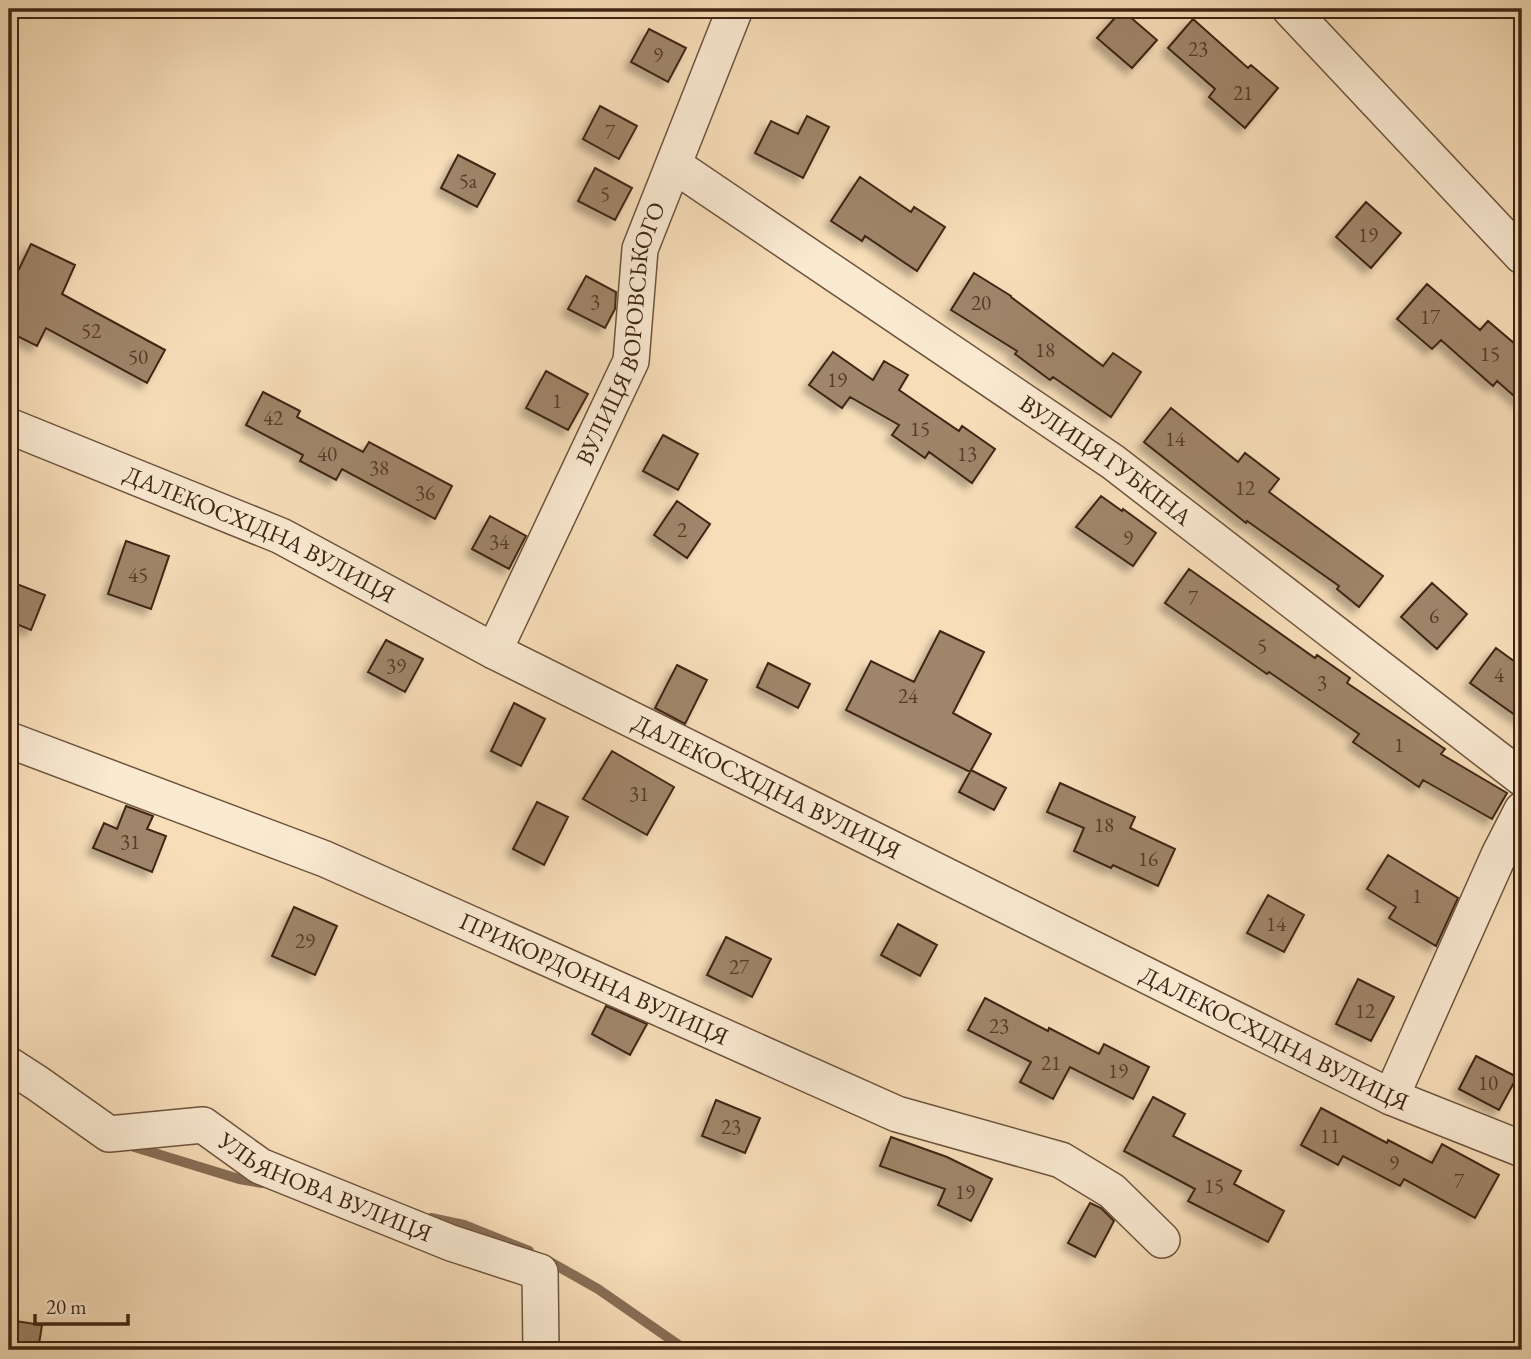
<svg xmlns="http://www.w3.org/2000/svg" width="1531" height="1359" viewBox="0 0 1531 1359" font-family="'EB Garamond',serif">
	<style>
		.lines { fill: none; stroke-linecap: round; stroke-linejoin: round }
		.stream { stroke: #886e55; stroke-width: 10 }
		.building { fill: #9f8569; stroke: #3f2513; stroke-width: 2; filter: url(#shadow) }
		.minor-casing { stroke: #6d533c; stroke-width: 38 }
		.minor { stroke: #faead2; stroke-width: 35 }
		.labels { text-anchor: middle; stroke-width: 5; stroke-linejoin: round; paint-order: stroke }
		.number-label { font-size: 21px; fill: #573d28 }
		.street-label { font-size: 24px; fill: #3f2513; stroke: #faead2 }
	</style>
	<defs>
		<filter id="shadow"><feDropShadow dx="-6" dy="6" stdDeviation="3.5" flood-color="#0004"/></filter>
	</defs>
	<rect width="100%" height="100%" fill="#f7deb9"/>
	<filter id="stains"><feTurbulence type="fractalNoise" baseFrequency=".00286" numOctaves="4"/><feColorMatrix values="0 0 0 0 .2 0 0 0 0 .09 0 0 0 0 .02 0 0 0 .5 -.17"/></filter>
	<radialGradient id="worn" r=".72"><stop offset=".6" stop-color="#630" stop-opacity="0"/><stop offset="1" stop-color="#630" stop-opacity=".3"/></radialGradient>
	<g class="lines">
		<path class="stream" d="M 128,1145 L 239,1179 L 262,1183
			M 431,1218 L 464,1225 L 529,1251
			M 545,1259 L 598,1289 L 686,1350"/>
	</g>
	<path class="building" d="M 1122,10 L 1157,40 L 1132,68 L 1097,38 Z
		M 1193,19 L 1248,68 L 1251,65 L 1278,88 L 1245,128 L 1209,97 L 1215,89 L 1168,48 Z
		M 649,29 L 686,48 L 668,82 L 631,62 Z
		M 600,106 L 637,126 L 619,159 L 583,139 Z
		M 807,116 L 829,127 L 803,178 L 755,153 L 771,121 L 798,134 Z
		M 458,155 L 495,174 L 477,207 L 441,188 Z
		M 595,168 L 632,188 L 615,220 L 578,201 Z
		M 860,177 L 911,212 L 914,207 L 945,227 L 917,271 L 865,236 L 862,241 L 831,221 Z
		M 1366,202 L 1401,233 L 1371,268 L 1336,237 Z
		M 31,244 L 75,265 L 62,294 L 165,350 L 147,383 L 46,328 L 37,346 L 9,332 L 9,290 Z
		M 974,273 L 1011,296 L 1011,297 L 1103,366 L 1113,353 L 1141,372 L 1111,417 L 1053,377 L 1050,380 L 1015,354 L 1017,351 L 951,310 Z
		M 586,276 L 616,292 L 615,309 L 605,328 L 568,309 Z
		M 1427,284 L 1480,330 L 1488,321 L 1522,350 L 1522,403 L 1497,381 L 1493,386 L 1441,340 L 1432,349 L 1397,319 Z
		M 833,352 L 873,380 L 884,361 L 908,375 L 899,390 L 959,431 L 962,426 L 995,449 L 972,483 L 929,452 L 925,458 L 892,435 L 899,425 L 850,397 L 842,408 L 809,385 Z
		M 546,371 L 588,394 L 568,430 L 526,408 Z
		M 263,392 L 300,411 L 297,417 L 363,452 L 369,442 L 452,486 L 435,519 L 342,469 L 336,480 L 300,461 L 303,455 L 246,425 Z
		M 1171,408 L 1238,462 L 1245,453 L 1279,479 L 1269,492 L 1383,576 L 1359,607 L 1337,589 L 1339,586 L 1247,521 L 1246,523 L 1144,442 Z
		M 663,435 L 698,454 L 678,490 L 643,471 Z
		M 1101,496 L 1122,511 L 1123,509 L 1156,533 L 1133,566 L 1076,527 Z
		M 677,501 L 710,524 L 687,558 L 654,535 Z
		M 490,516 L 526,536 L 509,569 L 472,549 Z
		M 126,541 L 169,556 L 151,609 L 108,594 Z
		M 1189,569 L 1315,658 L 1317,655 L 1350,678 L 1347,683 L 1445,749 L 1441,754 L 1507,793 L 1492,819 L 1423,780 L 1419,787 L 1353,742 L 1359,734 L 1269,672 L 1267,674 L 1165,603 Z
		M 9,581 L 45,595 L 31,630 L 9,621 Z
		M 1432,583 L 1467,614 L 1437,649 L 1401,617 Z
		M 940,631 L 984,652 L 953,713 L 991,734 L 970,772 L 846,710 L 871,661 L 914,682 Z
		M 386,640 L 423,659 L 405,692 L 368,672 Z
		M 1496,648 L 1522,667 L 1522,720 L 1470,683 Z
		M 768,663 L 810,684 L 798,708 L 757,687 Z
		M 677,665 L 707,680 L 685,724 L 655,708 Z
		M 514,703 L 545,719 L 521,766 L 491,751 Z
		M 612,751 L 674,787 L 647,835 L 583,799 Z
		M 971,770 L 1006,788 L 994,810 L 959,792 Z
		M 1060,783 L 1135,817 L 1130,828 L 1175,849 L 1158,886 L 1113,865 L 1111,868 L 1074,851 L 1084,828 L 1047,812 Z
		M 537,802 L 568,817 L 544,865 L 513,849 Z
		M 126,806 L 153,816 L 147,829 L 166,836 L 152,872 L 93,848 L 104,823 L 117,829 Z
		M 1388,855 L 1458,898 L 1436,946 L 1389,918 L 1396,907 L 1367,889 Z
		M 1268,895 L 1304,915 L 1284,952 L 1247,933 Z
		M 294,907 L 337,926 L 315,975 L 272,956 Z
		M 898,924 L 937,945 L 920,976 L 881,955 Z
		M 726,937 L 771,959 L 752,997 L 707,975 Z
		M 1358,979 L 1394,997 L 1371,1041 L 1336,1024 Z
		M 985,998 L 1048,1031 L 1049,1028 L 1099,1054 L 1104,1044 L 1149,1067 L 1133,1099 L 1070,1067 L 1053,1099 L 1020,1082 L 1031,1062 L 968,1030 Z
		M 606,1006 L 647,1024 L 630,1055 L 592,1034 Z
		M 1476,1056 L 1517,1077 L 1499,1110 L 1459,1089 Z
		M 1153,1097 L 1185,1114 L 1173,1136 L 1241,1171 L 1234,1184 L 1284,1211 L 1268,1242 L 1188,1201 L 1195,1189 L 1124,1151 Z
		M 716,1100 L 760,1118 L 745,1153 L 702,1136 Z
		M 1321,1108 L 1387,1143 L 1388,1140 L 1432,1163 L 1442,1144 L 1499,1175 L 1475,1218 L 1404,1179 L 1400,1186 L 1343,1156 L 1338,1165 L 1301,1145 Z
		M 891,1137 L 947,1157 L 992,1179 L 971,1221 L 938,1205 L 945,1189 L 880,1166 Z
		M 1090,1203 L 1101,1208 L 1114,1221 L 1095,1257 L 1068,1243 Z
		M 9,1320 L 42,1325 L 38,1350 L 9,1350 Z"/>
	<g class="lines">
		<defs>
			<g id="minor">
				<path d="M 1290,9 L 1522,256"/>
				<path id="s1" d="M 674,165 L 1113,462 L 1522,778"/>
				<path id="s2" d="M 9,426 L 281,536 L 494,651 L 1391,1097 L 1522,1149"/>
				<path id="s3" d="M 494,651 L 631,361 L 640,249 L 735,9"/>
				<path id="s4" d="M 9,740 L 325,859 L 897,1114 L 1061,1160 L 1112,1191 L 1162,1240"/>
				<path id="s5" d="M 9,1065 L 37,1083 L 109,1134 L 203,1125 L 260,1166 L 451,1243 L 540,1272 L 541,1350"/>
				<path d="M 1391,1097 L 1499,855 L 1522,810"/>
			</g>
		</defs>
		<use href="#minor" class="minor-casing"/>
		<use href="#minor" class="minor"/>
	</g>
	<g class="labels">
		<g class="number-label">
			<text x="1198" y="56">23</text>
			<text x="658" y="62">9</text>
			<text x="1243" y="100">21</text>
			<text x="610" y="139">7</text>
			<text x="468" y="188">5а</text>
			<text x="605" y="201">5</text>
			<text x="1368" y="242">19</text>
			<text x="595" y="309">3</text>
			<text x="981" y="310">20</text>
			<text x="1430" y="324">17</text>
			<text x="91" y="338">52</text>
			<text x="1045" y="357">18</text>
			<text x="1490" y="361">15</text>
			<text x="138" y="364">50</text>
			<text x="837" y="387">19</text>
			<text x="557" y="408">1</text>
			<text x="273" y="425">42</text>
			<text x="920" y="436">15</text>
			<text x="1175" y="446">14</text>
			<text x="327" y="461">40</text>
			<text x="967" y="461">13</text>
			<text x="379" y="475">38</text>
			<text x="1245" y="495">12</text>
			<text x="425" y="500">36</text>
			<text x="682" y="537">2</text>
			<text x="1128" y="545">9</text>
			<text x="499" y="549">34</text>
			<text x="138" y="582">45</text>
			<text x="1193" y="605">7</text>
			<text x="1434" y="623">6</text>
			<text x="1262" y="653">5</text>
			<text x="396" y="673">39</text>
			<text x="1499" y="682">4</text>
			<text x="1322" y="690">3</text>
			<text x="908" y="703">24</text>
			<text x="1399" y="752">1</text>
			<text x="639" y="801">31</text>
			<text x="1104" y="832">18</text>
			<text x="130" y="849">31</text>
			<text x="1148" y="866">16</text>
			<text x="1417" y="903">1</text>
			<text x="1276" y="931">14</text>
			<text x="305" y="948">29</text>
			<text x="739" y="974">27</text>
			<text x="1365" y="1018">12</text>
			<text x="999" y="1033">23</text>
			<text x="1051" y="1070">21</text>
			<text x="1118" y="1078">19</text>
			<text x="1488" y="1090">10</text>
			<text x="731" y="1134">23</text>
			<text x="1330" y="1143">11</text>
			<text x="1394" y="1170">9</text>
			<text x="1459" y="1188">7</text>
			<text x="1214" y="1193">15</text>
			<text x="965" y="1199">19</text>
		</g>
		<g class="street-label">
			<text dy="8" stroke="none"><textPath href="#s3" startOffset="345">ВУЛИЦЯ ВОРОВСЬКОГО</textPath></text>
			<text dy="8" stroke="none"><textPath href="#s1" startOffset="523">ВУЛИЦЯ ГУБКІНА</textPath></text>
			<text dy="8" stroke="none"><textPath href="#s2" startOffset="273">ДАЛЕКОСХІДНА ВУЛИЦЯ</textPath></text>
			<text dy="8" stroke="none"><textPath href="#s2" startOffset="840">ДАЛЕКОСХІДНА ВУЛИЦЯ</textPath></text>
			<text dy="8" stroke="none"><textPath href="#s4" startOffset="632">ПРИКОРДОННА ВУЛИЦЯ</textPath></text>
			<text dy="8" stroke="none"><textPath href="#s2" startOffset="1407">ДАЛЕКОСХІДНА ВУЛИЦЯ</textPath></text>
			<text dy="8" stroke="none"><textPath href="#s5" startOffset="354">УЛЬЯНОВА ВУЛИЦЯ</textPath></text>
		</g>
	</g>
	<rect width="1531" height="1359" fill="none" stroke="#f7deb9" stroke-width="35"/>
	<rect x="10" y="10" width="1510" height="1338" fill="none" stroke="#3f2513" stroke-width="3.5"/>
	<rect x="18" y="18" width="1496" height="1324" fill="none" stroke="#3f2513" stroke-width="2"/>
	<path d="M35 1314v10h93v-10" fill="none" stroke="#3f2513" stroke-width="3.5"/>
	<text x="46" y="1314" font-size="21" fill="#3f2513" stroke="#faead2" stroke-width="5" paint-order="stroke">20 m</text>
	<rect width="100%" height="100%" filter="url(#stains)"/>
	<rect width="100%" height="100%" fill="url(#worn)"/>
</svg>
